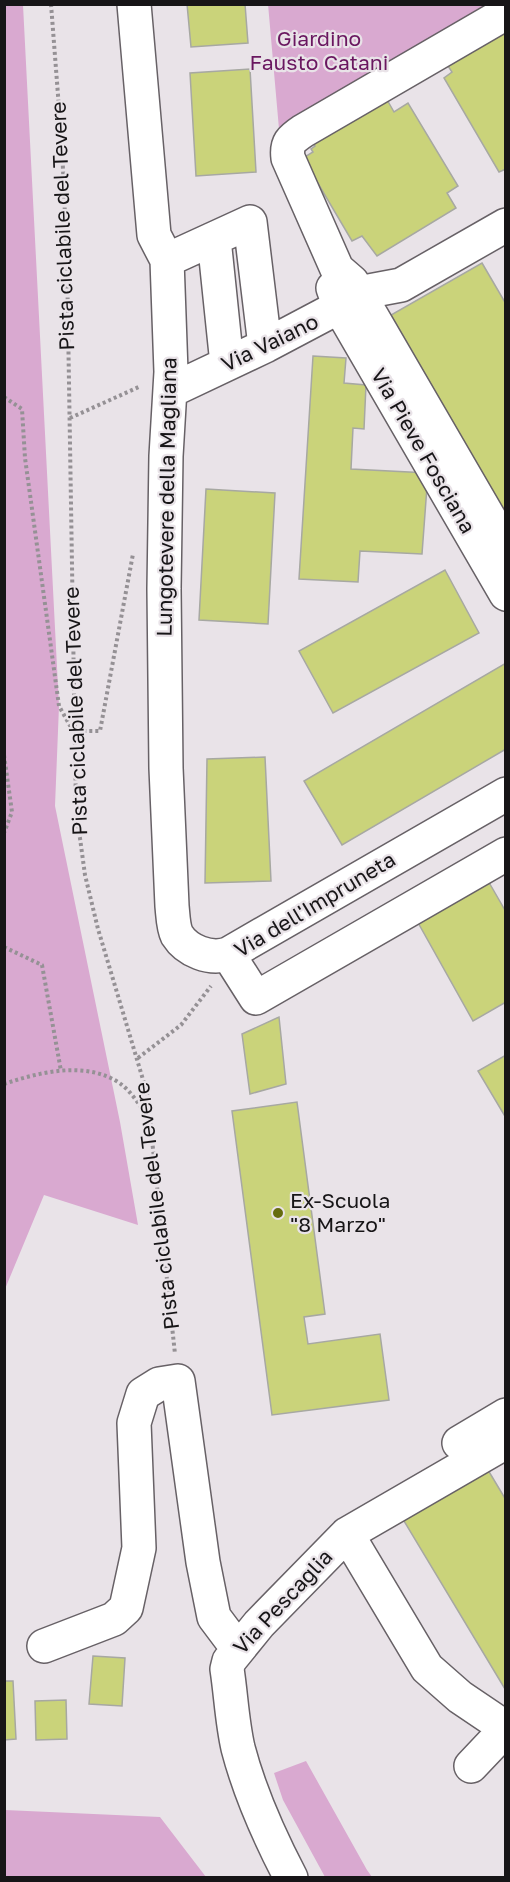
<svg xmlns="http://www.w3.org/2000/svg" width="510" height="1882" viewBox="0 0 510 1882" font-family="'Golos Text',sans-serif">
	<style>
		.green { fill: #d9a9d0 }
		.building { fill: #cad37a; stroke: #a7a8a2; stroke-width: 1.5 }
		.lines { fill: none; stroke-linecap: round; stroke-linejoin: round }
		.minor-casing { stroke: #676166; stroke-width: 36 }
		.path { stroke: #959195; stroke-width: 4; stroke-dasharray: 3 3; stroke-linecap: butt }
		.minor { stroke: #fff; stroke-width: 33 }
		.poi-dot { fill: #666c0f; stroke: #e9e3e8; stroke-width: 2 }
		.labels { text-anchor: middle; stroke-width: 4.5; stroke-linejoin: round; paint-order: stroke }
		.park-label { font-size: 21px; fill: #6a1760; stroke: #e9e3e8 }
		.street-label { font-size: 21px; fill: #171517; stroke: #e9e3e8 }
		.poi-label { font-size: 21px; fill: #171517; stroke: #e9e3e8; text-anchor: start }
	</style>
	<rect width="100%" height="100%" fill="#e9e3e8"/>
	<path class="green" d="M 268,4 L 495,5 L 279,129 Z
		M 23,5 L 59,706 L 55,806 L 120,1122 L 138,1225 L 44,1195 L 5,1289 L 4,5 Z
		M 306,1761 L 367,1870 L 372,1877 L 325,1877 L 283,1800 L 274,1773 Z
		M 5,1810 L 160,1817 L 206,1877 L 5,1877 Z"/>
	<path class="building" d="M 187,4 L 245,4 L 248,43 L 191,47 Z
		M 506,20 L 506,169 L 499,172 L 444,78 L 452,72 L 448,66 L 454,63 L 448,53 Z
		M 250,69 L 256,172 L 196,176 L 190,73 Z
		M 381,89 L 394,112 L 408,103 L 458,186 L 447,193 L 456,208 L 377,256 L 362,236 L 352,241 L 303,158 L 313,152 L 311,149 L 315,146 L 307,133 Z
		M 482,263 L 506,304 L 506,514 L 391,315 Z
		M 313,356 L 346,358 L 344,383 L 366,385 L 364,429 L 353,428 L 351,469 L 428,473 L 422,554 L 360,551 L 358,582 L 299,579 Z
		M 206,489 L 275,493 L 268,624 L 199,620 Z
		M 445,570 L 479,633 L 333,713 L 299,651 Z
		M 506,663 L 506,749 L 342,845 L 304,781 Z
		M 265,757 L 271,881 L 205,883 L 207,759 Z
		M 487,879 L 506,912 L 506,1002 L 473,1021 L 416,919 Z
		M 279,1017 L 286,1084 L 250,1094 L 242,1034 Z
		M 506,1055 L 506,1118 L 478,1071 Z
		M 297,1102 L 325,1314 L 304,1317 L 308,1344 L 380,1334 L 389,1400 L 272,1415 L 232,1111 Z
		M 488,1470 L 506,1500 L 505,1689 L 401,1516 Z
		M 93,1656 L 125,1658 L 122,1706 L 89,1704 Z
		M 4,1681 L 13,1681 L 16,1739 L 4,1740 Z
		M 66,1700 L 67,1739 L 36,1740 L 35,1701 Z"/>
	<g class="lines">
		<defs>
			<path id="minor" d="M 134,4 L 154,235 L 167,260 L 171,372 L 166,456 L 164,589 L 166,768 L 172,906 C 173,915 173,927 177,935 C 187,951 210,960 228,954
				M 506,13 L 303,131 C 291,139 286,143 288,158 L 337,269 L 352,282 L 506,547
				M 214,239 L 227,364
				M 167,260 L 250,222 L 265,346
				M 333,288 L 340,308 L 506,594
				M 170,391 L 265,346 L 369,291 L 401,285 L 506,225
				M 506,794 L 228,954 L 256,998 L 506,854
				M 459,1443 L 506,1415
				M 347,1534 L 427,1668 L 460,1697 L 506,1728
				M 44,1646 L 114,1619 L 126,1608 L 139,1548 L 134,1423 L 143,1394 L 159,1384 L 178,1381 L 203,1562 L 214,1617 L 238,1649
				M 471,1766 L 506,1729
				M 291,1878 C 269,1836 250,1794 238,1748 C 232,1722 231,1695 227,1669 L 229,1661 L 259,1624 L 347,1534 L 506,1442"/>
		</defs>
		<use href="#minor" class="minor-casing"/>
		<path class="path" d="M 51,4 L 62,147 L 67,261 L 76,809 L 85,875 L 98,929 L 147,1093 L 175,1354
			M 4,397 L 22,409 L 25,458 L 59,706 L 73,731 L 100,731 L 133,554
			M 70,418 L 141,386
			M 4,755 L 12,812 L 4,833
			M 4,947 L 42,965 L 61,1071
			M 138,1058 L 181,1025 L 211,986
			M 4,1084 C 40,1072 84,1061 118,1082 C 132,1091 141,1108 151,1121"/>
		<use href="#minor" class="minor"/>
	</g>
	<circle class="poi-dot" cx="278" cy="1213" r="6"/>
	<g class="labels">
		<g class="park-label">
			<text x="319" y="46">Giardino<tspan x="319" dy="24">Fausto Catani</tspan></text>
		</g>
		<g class="street-label">
			<text transform="translate(63 226) rotate(-92)" y="7">Pista ciclabile del Tevere</text>
			<text transform="translate(270 343) rotate(-26)" y="7">Via Vaiano</text>
			<text transform="translate(423 451) rotate(60)" y="7">Via Pieve Fosciana</text>
			<text transform="translate(167 497) rotate(-89)" y="7">Lungotevere della Magliana</text>
			<text transform="translate(76 711) rotate(-92)" y="7">Pista ciclabile del Tevere</text>
			<text transform="translate(315 905) rotate(-31)" y="7">Via dell'Impruneta</text>
			<text transform="translate(157 1206) rotate(-97)" y="7">Pista ciclabile del Tevere</text>
			<text transform="translate(283 1602) rotate(-47)" y="7">Via Pescaglia</text>
		</g>
		<g class="poi-label">
			<text x="290" y="1208">Ex-Scuola<tspan x="290" dy="24">"8 Marzo"</tspan></text>
		</g>
	</g>
	<rect width="510" height="1882" fill="none" stroke="#171517" stroke-width="12"/>
</svg>
